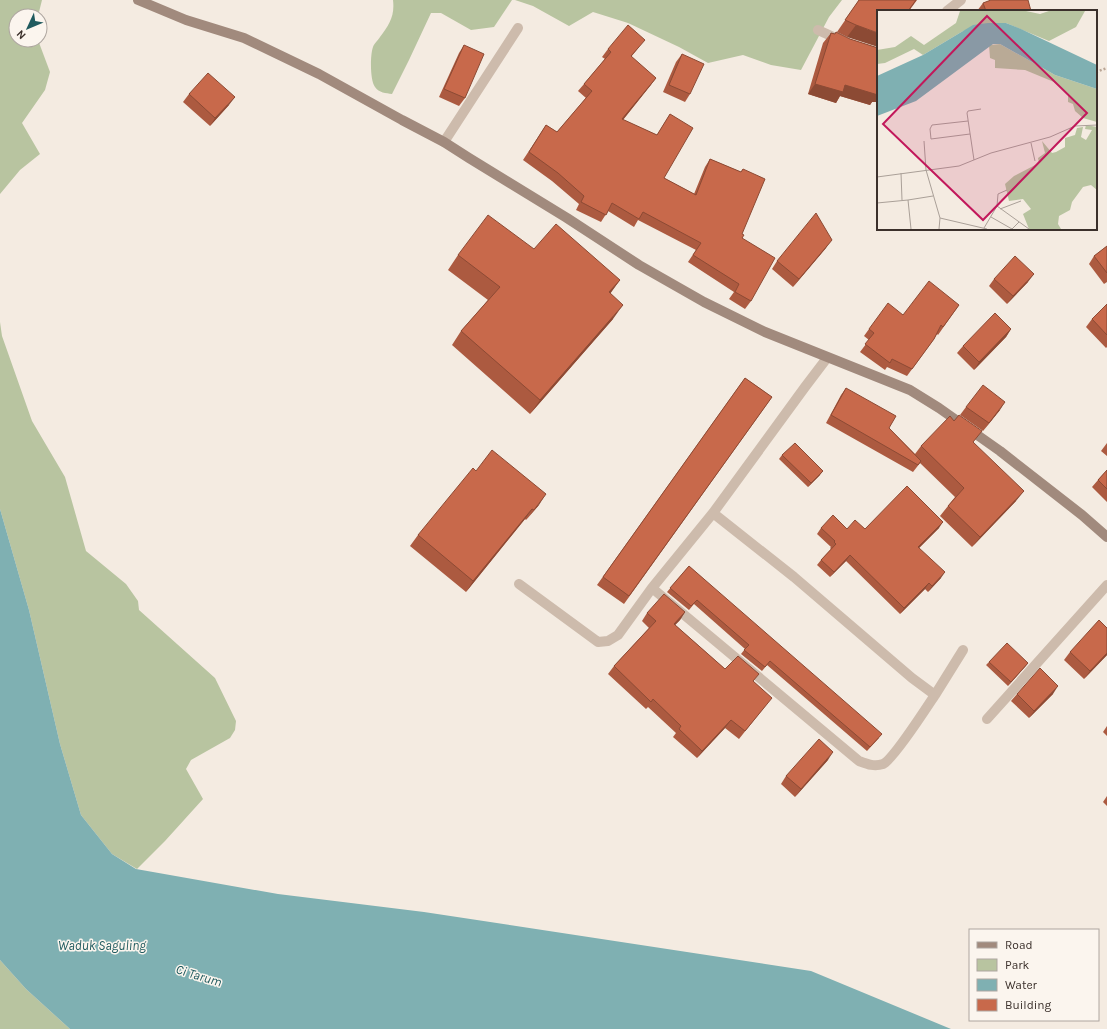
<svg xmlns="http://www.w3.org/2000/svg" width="1107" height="1029" viewBox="0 0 1107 1029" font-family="Karla,sans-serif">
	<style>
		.green { fill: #b8c4a0 }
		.water { fill: #7fb0b2 }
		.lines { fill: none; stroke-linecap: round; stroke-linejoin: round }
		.path { stroke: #b9a596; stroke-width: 2.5; stroke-dasharray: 2 2; stroke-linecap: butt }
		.lane { stroke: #cdbbac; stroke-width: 10 }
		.street { stroke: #cdbbac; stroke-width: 10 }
		.secondary { stroke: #a18a7d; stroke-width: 10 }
		.wall { fill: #ac5a40 }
		.shaded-wall { fill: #8c4a34 }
		.building { fill: #c8694b; stroke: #8c4a34 }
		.labels { text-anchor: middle; stroke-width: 3; stroke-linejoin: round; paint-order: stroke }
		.water-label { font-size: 13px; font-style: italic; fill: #1f5a5e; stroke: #fbf5ee }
		.inset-road { fill: none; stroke: #aaa098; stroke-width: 1 }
		.view { fill: #c2185b; fill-opacity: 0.15; stroke: #c2185b; stroke-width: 2 }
		.inset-edge { fill: none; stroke: #3b302b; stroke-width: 2 }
	</style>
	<rect width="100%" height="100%" fill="#f4ebe1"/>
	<path class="green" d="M 0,0 L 42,0 L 38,16 L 16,16 L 16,40 L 38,40 L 50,72 L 45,90 L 22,123 L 40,154 L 20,170 L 0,194 Z
		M 393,0 L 512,0 L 494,27 L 471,30 L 441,13 L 431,13 L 409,60 L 392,94 C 386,93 379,93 375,87 C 370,81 370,55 373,47 C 374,44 378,40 380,37 C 389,25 395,16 393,0 Z
		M 515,0 L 842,0 L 829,17 L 801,70 L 771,65 L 743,55 L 708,63 L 679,47 L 628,23 L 593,12 L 569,26 L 533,6 Z
		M 0,322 L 2,336 L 32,421 L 65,477 L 86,551 L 126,584 L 138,601 L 139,610 L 215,678 L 236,721 L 235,730 L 230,738 L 191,760 L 186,769 L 203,799 L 165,841 L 137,869 L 112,854 L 81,815 L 60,744 L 29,610 L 0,509 Z
		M 0,960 L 26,989 L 70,1029 L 0,1029 Z"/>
	<path class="water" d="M 0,509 L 29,610 L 60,744 L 81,815 L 112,854 L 136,869 L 278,894 L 424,912 L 811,971 L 951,1029 L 70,1029 L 26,989 L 0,960 Z"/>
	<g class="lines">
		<path class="path" d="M 1096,72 L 1107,68"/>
		<path class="lane" d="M 444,142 L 518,28"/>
		<path class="street" d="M 947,11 L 961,0
			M 818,30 L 840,40
			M 519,584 L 598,642 L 608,641 L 618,635 L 652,588 L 713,513 L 805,387 L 827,358
			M 652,588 L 859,761 C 867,764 874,767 883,764 C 893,760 927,707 935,695 L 912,678 L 794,577 L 713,513
			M 935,695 L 963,650
			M 987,719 L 1107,585"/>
		<path class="secondary" d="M 138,0 L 186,20 L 244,38 L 319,74 L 402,120 L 444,142 L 469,158 L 567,218 L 639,265 L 704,302 L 765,332 L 910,390 L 939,408 L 1000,451 L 1082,515 L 1107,537"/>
	</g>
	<path class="wall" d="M 859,0 L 917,0 L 909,11 L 847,37 L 837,32 Z
		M 983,3 L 1031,11 L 977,11 Z
		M 831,33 L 878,48 L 878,102 L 872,102 L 870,105 L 840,96 L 836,103 L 808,94 L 823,43 Z
		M 464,45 L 465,98 L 459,106 L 439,97 L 459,53 Z
		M 639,47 L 631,57 L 656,78 L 650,86 L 623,120 L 657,135 L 670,114 L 664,178 L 694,194 L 705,167 L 710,159 L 741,172 L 743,169 L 742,234 L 751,301 L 745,309 L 729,299 L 734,292 L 688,262 L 696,250 L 638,220 L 634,227 L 608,211 L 601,222 L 576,210 L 579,204 L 552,181 L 523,160 L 546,125 L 557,132 L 586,98 L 578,91 L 584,84 L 605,59 L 602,57 L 608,49 Z
		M 682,54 L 690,94 L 685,102 L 663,92 L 676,62 Z
		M 189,94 L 229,105 L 210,126 L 183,102 Z
		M 1107,246 L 1107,282 L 1104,284 L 1089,264 L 1094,256 Z
		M 826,248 L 793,287 L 772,269 L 777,261 Z
		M 534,249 L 620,280 L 610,293 L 613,319 L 530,414 L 452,345 L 461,331 L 488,300 L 448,270 L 458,255 Z
		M 994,279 L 1028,282 L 1007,304 L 989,286 Z
		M 1107,304 L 1107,347 L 1106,348 L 1086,327 L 1092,319 Z
		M 959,305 L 938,335 L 937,334 L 934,339 L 907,376 L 887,367 L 885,370 L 860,352 L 869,340 L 864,336 L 869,329 L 903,315 Z
		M 1011,329 L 1006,337 L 974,370 L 957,353 L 963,346 Z
		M 745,378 L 772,397 L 624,604 L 597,585 Z
		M 846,388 L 889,428 L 915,454 L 921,446 L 974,443 L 1016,501 L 972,547 L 940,516 L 948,506 L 955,497 L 920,463 L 913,472 L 826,423 L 841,395 Z
		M 966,407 L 1000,410 L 983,431 L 960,415 Z
		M 1107,443 L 1107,456 L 1101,451 Z
		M 782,455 L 820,475 L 808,487 L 779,459 Z
		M 1107,470 L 1107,502 L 1092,487 L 1098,480 Z
		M 539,505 L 526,520 L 525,519 L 466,592 L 410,546 L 418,535 Z
		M 821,528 L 865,529 L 939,528 L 919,548 L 941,578 L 928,592 L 925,589 L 900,614 L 846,561 L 830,577 L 817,565 L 821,560 L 831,549 L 830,548 L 831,547 L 817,534 Z
		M 689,566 L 879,738 L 867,751 L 767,665 L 762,671 L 741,654 L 745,649 L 694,604 L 689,610 L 667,592 Z
		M 685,612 L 680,620 L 675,625 L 725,669 L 753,681 L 766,705 L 739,739 L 725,728 L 697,758 L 673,737 L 676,733 L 648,707 L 646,709 L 608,674 L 614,666 L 649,628 L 642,621 L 647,613 Z
		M 1070,652 L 1107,655 L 1084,679 L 1064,660 Z
		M 989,662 L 1028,663 L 1008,686 L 986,665 Z
		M 1017,694 L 1053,694 L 1029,718 L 1011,701 Z
		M 1107,726 L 1107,736 L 1103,732 Z
		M 828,760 L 795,797 L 781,784 L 786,776 Z
		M 1107,796 L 1107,806 L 1103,802 Z"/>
	<path class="shaded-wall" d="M 856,25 L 878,33 L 878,47 L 847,37 Z
		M 656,78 L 650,86 L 617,127 L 622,119 Z
		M 815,84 L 845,85 L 878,93 L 878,102 L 872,102 L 870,105 L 840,96 L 836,103 L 808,94 Z
		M 235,97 L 229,105 L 210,126 L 215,118 Z
		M 832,240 L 826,248 L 793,287 L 799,279 Z
		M 1034,274 L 1028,282 L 1007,304 L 1013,296 Z
		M 620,280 L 610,294 L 609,292 Z
		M 623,305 L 613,319 L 530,414 L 540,400 Z
		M 1011,329 L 1006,337 L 974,370 L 979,362 Z
		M 1005,402 L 1000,410 L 983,431 L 989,423 Z
		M 823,471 L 820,475 L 808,487 L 811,483 Z
		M 1024,491 L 1016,501 L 972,547 L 980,537 Z
		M 546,494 L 539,505 L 526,520 L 534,510 Z
		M 532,509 L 525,519 L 466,592 L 473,581 Z
		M 943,522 L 939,528 L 914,553 L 918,547 Z
		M 850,555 L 846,561 L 830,577 L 834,572 Z
		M 945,572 L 941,578 L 928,592 L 932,586 Z
		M 929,583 L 925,589 L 900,614 L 904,608 Z
		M 685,612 L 680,620 L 669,631 L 674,624 Z
		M 1107,653 L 1107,655 L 1084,679 L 1090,671 Z
		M 1028,663 L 1025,667 L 1008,686 L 1011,682 Z
		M 1058,686 L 1053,694 L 1029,718 L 1034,711 Z
		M 731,720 L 725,728 L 697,758 L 702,751 Z
		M 833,752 L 828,760 L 795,797 L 801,789 Z"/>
	<path class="building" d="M 859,0 L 916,0 L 908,11 L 878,11 L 878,33 L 856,25 L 845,20 Z
		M 991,0 L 1028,0 L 1031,11 L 986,11 L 983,3 Z
		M 628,25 L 645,40 L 631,56 L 656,78 L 622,119 L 657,135 L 670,114 L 693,128 L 664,178 L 696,195 L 710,159 L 741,172 L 743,169 L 765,179 L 742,234 L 744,235 L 742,238 L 775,258 L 751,301 L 735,292 L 739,284 L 693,255 L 701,243 L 643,212 L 639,219 L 612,203 L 606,215 L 581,202 L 584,196 L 558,173 L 529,152 L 546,125 L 557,132 L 592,91 L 584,84 L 611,52 L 608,49 Z
		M 836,32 L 850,39 L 878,48 L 878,95 L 845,85 L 843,92 L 815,84 L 831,33 L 835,34 Z
		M 464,45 L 484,54 L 465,98 L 444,89 Z
		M 682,54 L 704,64 L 690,94 L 669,85 Z
		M 208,73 L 235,97 L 215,118 L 189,94 Z
		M 816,213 L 832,240 L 799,279 L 777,261 Z
		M 488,215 L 534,249 L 556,224 L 620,280 L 609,292 L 623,305 L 540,400 L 461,331 L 500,287 L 458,255 Z
		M 1107,246 L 1107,273 L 1094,256 Z
		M 1015,256 L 1034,274 L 1013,296 L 994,279 Z
		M 929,281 L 959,305 L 943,327 L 941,325 L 934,339 L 912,369 L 892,359 L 890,363 L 865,344 L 874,333 L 869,329 L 888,303 L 903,315 Z
		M 1107,304 L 1107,335 L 1092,319 Z
		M 995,313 L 1011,329 L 979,362 L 963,346 Z
		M 745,378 L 772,397 L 629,596 L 603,577 Z
		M 983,385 L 1005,402 L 989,423 L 966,407 Z
		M 846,388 L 896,416 L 889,428 L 921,461 L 918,465 L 831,415 Z
		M 959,415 L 982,431 L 973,442 L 1024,491 L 980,537 L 948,506 L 964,488 L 921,446 L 950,416 L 954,421 Z
		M 795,443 L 823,471 L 811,483 L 782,455 Z
		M 492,450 L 546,494 L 534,510 L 532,509 L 473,581 L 418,535 L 473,468 L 476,471 Z
		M 1107,470 L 1107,489 L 1098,480 Z
		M 907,486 L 943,522 L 918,547 L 945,572 L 932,586 L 929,583 L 904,608 L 850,555 L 834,572 L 821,560 L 836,544 L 834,542 L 835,541 L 821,528 L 833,515 L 847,529 L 855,520 L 865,529 Z
		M 689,566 L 882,734 L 870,747 L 770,661 L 765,667 L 744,650 L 749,645 L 697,600 L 691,606 L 670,588 Z
		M 664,594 L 685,612 L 674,624 L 725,669 L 738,656 L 759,674 L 753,681 L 772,698 L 745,731 L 731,720 L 702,751 L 679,729 L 681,726 L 653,699 L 651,702 L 614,666 L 656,621 L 647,613 Z
		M 1099,620 L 1107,628 L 1107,653 L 1090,671 L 1070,652 Z
		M 1007,643 L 1028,663 L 1011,682 L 989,662 Z
		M 1040,668 L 1058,686 L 1034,711 L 1017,694 Z
		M 819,739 L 833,752 L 801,789 L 786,776 Z"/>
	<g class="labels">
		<g class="water-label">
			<text x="102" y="950">Waduk Saguling</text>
			<text transform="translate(199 975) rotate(17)" y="5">Ci Tarum</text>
		</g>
	</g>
	<g transform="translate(877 10)">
		<rect width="220" height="220" fill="#f4ebe1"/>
		<path d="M 83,1 L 149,1 L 163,4 L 172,1 L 208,1 L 199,17 L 172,31 L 129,13 L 86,21 L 46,45 L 37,39 L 8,53 L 0,54 L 0,40 L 18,37 L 34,26 L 47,35 L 79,13 ZM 123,34 L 178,65 L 220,79 L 220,112 L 206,108 L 198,101 L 196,94 L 191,92 L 191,84 L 177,72 L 148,60 L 118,58 L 118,50 L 113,48 L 112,35 ZM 209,115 L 220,117 L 220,180 L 214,175 L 206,177 L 195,192 L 193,200 L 182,206 L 181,214 L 184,219 L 152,219 L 146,204 L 154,199 L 146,189 L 132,191 L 128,174 L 137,166 L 162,153 L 161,148 L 168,143 L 165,131 L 175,143 L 179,142 L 188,137 L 188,128 L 198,125 L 200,118 L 206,117 L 204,127 L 209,130 L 215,120 L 208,119 Z" fill="#b8c4a0"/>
		<path d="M 111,13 L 129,13 L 144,19 L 220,55 L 220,79 L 178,65 L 123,34 L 116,34 L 39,91 L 0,106 L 0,66 L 46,45 L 96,15 Z" fill="#7fb0b2"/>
		<path class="inset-road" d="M 91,111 L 55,115 L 53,119 L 54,129 L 93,124M 47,131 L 49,160 L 63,208 L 62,219M 154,133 L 158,151M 97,150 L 90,103 L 91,101 L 104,99M 24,163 L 25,190M 0,167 L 82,156 L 114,143 L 173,127 L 198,116 L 220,115M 0,193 L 31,190M 120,196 L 152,219M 123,199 L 144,191M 114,207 L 135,219 L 142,212M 63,208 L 110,219M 107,218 L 120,196 L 121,184 L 130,180M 34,219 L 31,190 L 56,186"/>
		<path class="view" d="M 110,6 L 210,103 L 106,210 L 6,114 Z"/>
		<rect width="220" height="220" class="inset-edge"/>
	</g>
	<rect x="969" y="929" width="130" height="92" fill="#fbf5ee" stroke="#aea6a0"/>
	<rect x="977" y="942" width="20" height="6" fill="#a18a7d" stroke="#aea6a0"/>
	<text x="1005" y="949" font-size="12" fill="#3b302b">Road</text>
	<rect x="977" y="959" width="20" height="12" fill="#b8c4a0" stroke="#aea6a0"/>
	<text x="1005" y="969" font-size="12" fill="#3b302b">Park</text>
	<rect x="977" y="979" width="20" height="12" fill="#7fb0b2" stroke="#aea6a0"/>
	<text x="1005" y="989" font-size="12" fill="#3b302b">Water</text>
	<rect x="977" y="999" width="20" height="12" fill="#c8694b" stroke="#aea6a0"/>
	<text x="1005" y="1009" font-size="12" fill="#3b302b">Building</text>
	<g transform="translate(28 28) rotate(226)"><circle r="19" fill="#fbf5ee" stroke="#aea6a0"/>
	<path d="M0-3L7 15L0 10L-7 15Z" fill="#1f5a5e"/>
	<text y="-6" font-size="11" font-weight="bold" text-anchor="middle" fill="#3b302b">N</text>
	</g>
</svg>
